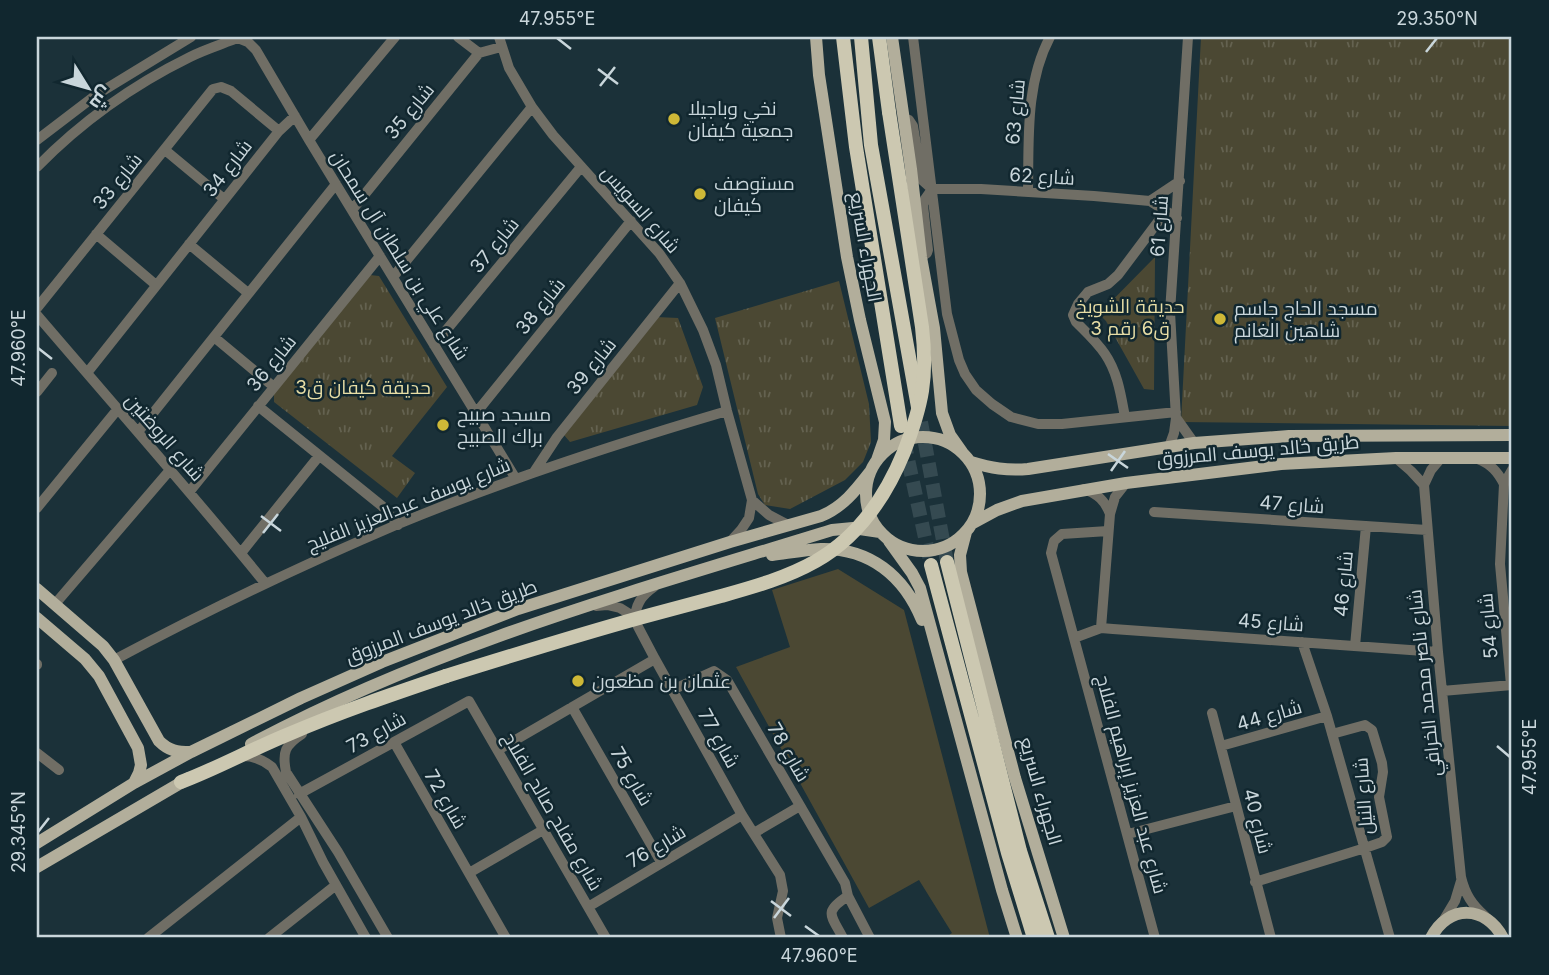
<svg xmlns="http://www.w3.org/2000/svg" width="1549" height="975" viewBox="0 0 1549 975" font-family="Inter,Cairo,sans-serif">
	<style>
		.grass { fill: #4b4833 }
		.park { fill: url(#park-tufts) }
		.lines { fill: none; stroke-linecap: round; stroke-linejoin: round }
		.highway-tunnel { stroke: #354a51; stroke-width: 14; stroke-dasharray: 14 7; stroke-linecap: butt }
		.minor { stroke: #706e65; stroke-width: 10 }
		.major { stroke: #b2ae9b; stroke-width: 12 }
		.highway { stroke: #ccc8b1; stroke-width: 14 }
		.highway-bridge { stroke: #ccc8b1; stroke-width: 14 }
		.ticks { fill: none; stroke: #c9d6db; stroke-width: 2.5 }
		.poi-dot { fill: #ceb837; stroke: #11272f; stroke-width: 2.5 }
		.labels { text-anchor: middle; stroke-width: 5; stroke-linejoin: round; paint-order: stroke }
		.poi-label { font-size: 19px; fill: #c9d6db; stroke: #11272f; text-anchor: start }
		.street-label { font-size: 19px; fill: #c9d6db; stroke: #11272f }
		.park-label { font-size: 19px; fill: #e7dda5; stroke: #11272f }
		.neatline { fill: none; stroke: #c9d6db; stroke-width: 2.5 }
		.ticks-label { font-size: 18px; text-anchor: middle; fill: #c9d6db }
	</style>
	<defs>
		<pattern id="park-tufts" width="24" height="20" patternUnits="userSpaceOnUse" patternTransform="scale(1.75)"><rect width="24" height="20" fill="#4b4833"/><path d="M3 7l-1-3M5 7V3M7 7l1-3M15 17l-1-3M17 17v-4M19 17l1-3" fill="none" stroke="#646250"/></pattern>
	</defs>
	<rect width="100%" height="100%" fill="#1b3139"/>
	<path class="grass" d="M 838,569 L 904,610 L 990,938 L 945,938 L 952,933 L 919,880 L 869,908 L 736,667 L 790,647 L 772,590 Z"/>
	<path class="park" d="M 1201,37 L 1512,37 L 1512,426 L 1181,422 Z
		M 1155,257 L 1154,390 L 1144,389 L 1106,321 L 1099,314 Z
		M 370,275 L 379,276 L 447,387 L 392,456 L 415,473 L 397,498 L 274,402 L 274,392 Z
		M 839,281 L 869,404 L 871,442 L 863,462 L 845,480 L 790,509 L 765,505 L 758,494 L 715,318 Z
		M 656,317 L 678,318 L 703,387 L 697,405 L 570,442 L 564,435 Z"/>
	<g class="lines">
		<path class="highway-tunnel" d="M 921,422 L 947,562
			M 904,441 L 931,565"/>
		<path class="minor" d="M 458,37 L 479,53
			M 499,37 L 509,68 L 532,107 L 553,135 L 659,253 L 680,283 L 703,330 L 716,365 L 727,411 L 752,500 L 749,518 L 741,530 L 730,542
			M 913,37 L 947,314 L 959,360 L 965,374 L 976,390 L 992,404 L 1011,417 L 1038,424 L 1062,424 L 1176,412
			M 238,38 L 248,42 L 256,50 L 309,140 L 516,479
			M 904,119 L 909,120 L 913,126 L 922,180 L 932,189 L 981,189 L 1094,196 L 1150,201 L 1177,218
			M 37,140 L 96,95 L 191,37
			M 309,140 L 395,37
			M 165,150 L 224,199
			M 37,167 C 81,122 133,85 190,57 C 206,49 223,44 240,37
			M 1028,192 C 1029,141 1025,84 1050,37
			M 1150,201 L 1180,181
			M 352,210 L 479,53 L 501,47
			M 96,234 L 156,285
			M 189,244 L 248,293
			M 921,257 L 927,253 L 928,250 L 923,205 L 925,199 L 932,189
			M 393,277 L 532,107
			M 37,308 L 213,89 L 221,87 L 231,91 L 279,131
			M 37,315 C 113,404 191,492 265,583
			M 214,337 L 274,387
			M 434,345 L 581,167
			M 87,373 L 279,131 L 295,116
			M 37,392 L 52,373
			M 258,406 L 382,506 L 398,525
			M 476,413 L 631,221
			M 1125,417 C 1121,396 1118,373 1105,354 C 1097,342 1086,332 1076,322 L 1073,315 L 1078,304 L 1088,292 L 1108,284 L 1118,275 L 1166,211
			M 1177,419 L 1194,443
			M 138,432 L 336,184
			M 1169,447 L 1174,433 L 1176,418 L 1170,312 L 1188,37
			M 1396,458 L 1411,471 L 1424,485
			M 1441,458 L 1431,470 L 1424,485 L 1438,652 L 1461,877 C 1465,894 1472,905 1485,916
			M 1478,459 C 1491,464 1498,472 1504,484
			M 534,472 L 557,437 L 680,283
			M 1084,489 C 1098,494 1105,501 1110,514
			M 190,491 L 380,256
			M 752,500 L 769,515 L 788,525
			M 37,508 L 117,410
			M 1154,512 L 1427,530
			M 1108,531 L 1062,534 L 1054,541 L 1051,553 L 1155,938
			M 241,553 L 319,456
			M 55,604 L 170,470
			M 596,606 L 607,605 L 620,608 L 628,613 L 635,621 L 655,659 L 742,815 L 780,875 L 783,891 L 777,918 L 781,938
			M 635,621 C 635,605 641,596 654,587
			M 1101,628 L 1110,514 L 1115,497 L 1126,483
			M 1074,638 L 1101,628 L 1113,629 L 1438,652
			M 1302,642 L 1327,716 L 1390,938
			M 1355,646 L 1366,526
			M 114,660 C 206,611 300,566 396,525 C 504,480 615,444 727,411
			M 37,665 L 37,664
			M 1511,685 L 1500,564 L 1504,484 L 1512,470
			M 672,690 L 714,671 L 727,680 L 845,883 L 848,896 L 870,938
			M 1442,691 L 1512,685
			M 572,707 L 661,862
			M 1212,713 L 1271,938
			M 302,734 C 285,745 282,752 286,772 L 338,852 L 388,938
			M 394,742 L 506,938
			M 1221,746 L 1327,716
			M 498,750 L 655,659
			M 37,753 L 59,770
			M 243,756 C 255,756 263,760 272,767 L 301,817 L 323,862 L 366,938
			M 299,794 L 469,701 L 606,938
			M 754,833 L 800,806
			M 1128,834 L 1236,806
			M 469,873 L 543,830
			M 1255,882 L 1365,848 L 1382,842 L 1387,837 L 1379,797 L 1383,772 L 1382,763 L 1372,730 L 1365,725 L 1332,734
			M 588,907 L 742,815
			M 1443,921 L 1455,901 L 1461,881
			M 148,938 L 301,817
			M 269,938 L 336,885
			M 843,938 C 831,915 823,912 848,896"/>
		<path class="major" d="M 816,37 L 819,75 L 847,257 L 860,320 L 885,422 L 884,440 L 877,460
			M 892,37 L 911,169 L 921,257 L 934,328 L 942,413 L 950,435 L 962,452
			M866 494a57 57 0 1 1 114 0a57 57 0 1 1-114 0Z
			M 971,462 C 991,468 1007,471 1028,469 L 1194,443 L 1289,436 L 1512,435
			M 973,523 L 997,510 L 1022,501 L 1126,483 L 1281,464 L 1396,458 L 1512,458
			M 966,532 L 960,555 L 961,572 L 1015,778 L 1064,938
			M 889,541 L 912,573 L 920,588 L 1002,890 L 1017,938
			M 772,555 C 788,553 804,550 821,549 C 870,548 904,576 922,620
			M 37,589 L 103,646 L 114,660 L 159,741 C 169,751 177,752 191,752
			M 37,618 L 85,659 L 99,676 L 138,748 L 141,765 L 139,773 L 134,783
			M 251,744 C 433,646 635,591 832,530 L 853,528 L 880,532
			M 37,843 L 134,783 L 191,752 L 301,698 L 382,662 L 518,609 L 730,542 L 821,516 C 843,507 856,490 870,472
			M 37,867 L 189,778
			M 1431,938 C 1448,904 1486,905 1503,938"/>
		<path class="highway" d="M 843,37 L 856,147 L 901,426
			M 861,37 L 871,145 L 918,407
			M 879,37 L 889,112
			M 947,562 L 1020,851 L 1048,938
			M 931,565 L 1008,853 L 1034,938
			M 181,782 C 218,768 252,749 289,734 C 340,712 393,694 446,676"/>
		<path class="highway-bridge" d="M 446,676 C 510,656 574,636 639,618 C 666,611 694,603 721,596 C 753,587 786,578 816,561 C 858,537 886,496 904,452 C 922,405 928,378 922,327 L 889,112"/>
	</g>
	<path class="ticks" d="M 557,38 L 571,49M 1426,52 L 1437,38M 598,69 L 618,84M 600,86 L 615,67M 38,348 L 52,359M 1108,454 L 1128,468M 1111,471 L 1125,451M 261,516 L 281,531M 263,533 L 278,514M 1497,746 L 1510,757M 38,832 L 49,818M 771,901 L 791,916M 774,918 L 789,898M 805,926 L 819,936"/>
	<g class="poi-dot">
		<circle cx="674" cy="119" r="7"/>
		<circle cx="700" cy="194" r="7"/>
		<circle cx="1220" cy="319" r="7"/>
		<circle cx="443" cy="425" r="7"/>
		<circle cx="578" cy="681" r="7"/>
	</g>
	<g class="labels">
		<g class="poi-label">
			<text x="688" y="115">نخي وباجيلا<tspan x="688" dy="22">جمعية كيفان</tspan></text>
			<text x="714" y="190">مستوصف<tspan x="714" dy="22">كيفان</tspan></text>
			<text x="1234" y="315">مسجد الحاج جاسم<tspan x="1234" dy="22">شاهين الغانم</tspan></text>
			<text x="457" y="421">مسجد صبيح<tspan x="457" dy="22">براك الصبيح</tspan></text>
			<text x="592" y="688">عثمان بن مظعون</text>
		</g>
		<g class="street-label">
			<text transform="translate(409 111) rotate(-51)" y="7">شارع 35</text>
			<text transform="translate(1015 112) rotate(-85)" y="7">شارع 63</text>
			<text transform="translate(227 168) rotate(-52)" y="7">شارع 34</text>
			<text transform="translate(1042 176) rotate(3)" y="7">شارع 62</text>
			<text transform="translate(117 181) rotate(-51)" y="7">شارع 33</text>
			<text transform="translate(641 209) rotate(49)" y="7">شارع السويس</text>
			<text transform="translate(1159 226) rotate(-86)" y="7">شارع 61</text>
			<text transform="translate(494 245) rotate(-51)" y="7">شارع 37</text>
			<text transform="translate(866 247) rotate(80)" y="7">الجهراء السريع</text>
			<text transform="translate(400 255) rotate(58)" y="7">شارع علي بن سلطان آل سمحان</text>
			<text transform="translate(540 306) rotate(-51)" y="7">شارع 38</text>
			<text transform="translate(271 363) rotate(-51)" y="7">شارع 36</text>
			<text transform="translate(591 366) rotate(-51)" y="7">39 شارع</text>
			<text transform="translate(165 437) rotate(49)" y="7">شارع الروضتين</text>
			<text transform="translate(1258 450) rotate(-5)" y="7">طريق خالد يوسف المرزوق</text>
			<text transform="translate(408 504) rotate(-22)" y="7">شارع يوسف عبدالعزيز الفليج</text>
			<text transform="translate(1292 504) rotate(4)" y="7">شارع 47</text>
			<text transform="translate(1343 584) rotate(-85)" y="7">شارع 46</text>
			<text transform="translate(441 621) rotate(-21)" y="7">طريق خالد يوسف المرزوق</text>
			<text transform="translate(1271 622) rotate(4)" y="7">شارع 45</text>
			<text transform="translate(1488 626) rotate(-95)" y="7">شارع 54</text>
			<text transform="translate(1424 683) rotate(-96)" y="7">شارع ناصر محمد الخرافي</text>
			<text transform="translate(1269 715) rotate(-16)" y="7">شارع 44</text>
			<text transform="translate(376 732) rotate(-29)" y="7">شارع 73</text>
			<text transform="translate(719 738) rotate(61)" y="7">شارع 77</text>
			<text transform="translate(789 752) rotate(60)" y="7">شارع 78</text>
			<text transform="translate(632 776) rotate(60)" y="7">شارع 75</text>
			<text transform="translate(1132 784) rotate(75)" y="7">شارع عبد العزيز إبراهيم الفلاج</text>
			<text transform="translate(1041 791) rotate(74)" y="7">الجهراء السريع</text>
			<text transform="translate(1363 796) rotate(-94)" y="7">شارع النيل</text>
			<text transform="translate(446 799) rotate(60)" y="7">شارع 72</text>
			<text transform="translate(553 811) rotate(60)" y="7">شارع مفلح صالح الفلاح</text>
			<text transform="translate(1258 821) rotate(76)" y="7">شارع 40</text>
			<text transform="translate(656 846) rotate(-31)" y="7">شارع 76</text>
		</g>
		<g class="park-label">
			<text x="1130" y="313">حديقة الشويخ<tspan x="1130" dy="22">ق6 رقم 3</tspan></text>
			<text x="363" y="394">حديقة كيفان ق3</text>
		</g>
	</g>
	<rect width="1549" height="975" fill="none" stroke="#11272f" stroke-width="77"/>
	<g transform="translate(88 88) rotate(127)" stroke="#11272f" stroke-width="5" paint-order="stroke">
	<path d="M0-5L12 26L0 18L-12 26Z" fill="#c9d6db"/>
	<text y="-10" font-size="19" font-weight="bold" text-anchor="middle" fill="#c9d6db">ش</text>
	</g>
	<rect x="38" y="38" width="1472" height="898" class="neatline"/>
	<g class="ticks-label">
		<text x="557" y="25">47.955°E</text>
		<text x="1437" y="25">29.350°N</text>
		<text transform="translate(19 348) rotate(-90)" y="6">47.960°E</text>
		<text transform="translate(1530 757) rotate(-90)" y="6">47.955°E</text>
		<text transform="translate(19 832) rotate(-90)" y="6">29.345°N</text>
		<text x="819" y="962">47.960°E</text>
	</g>
</svg>
